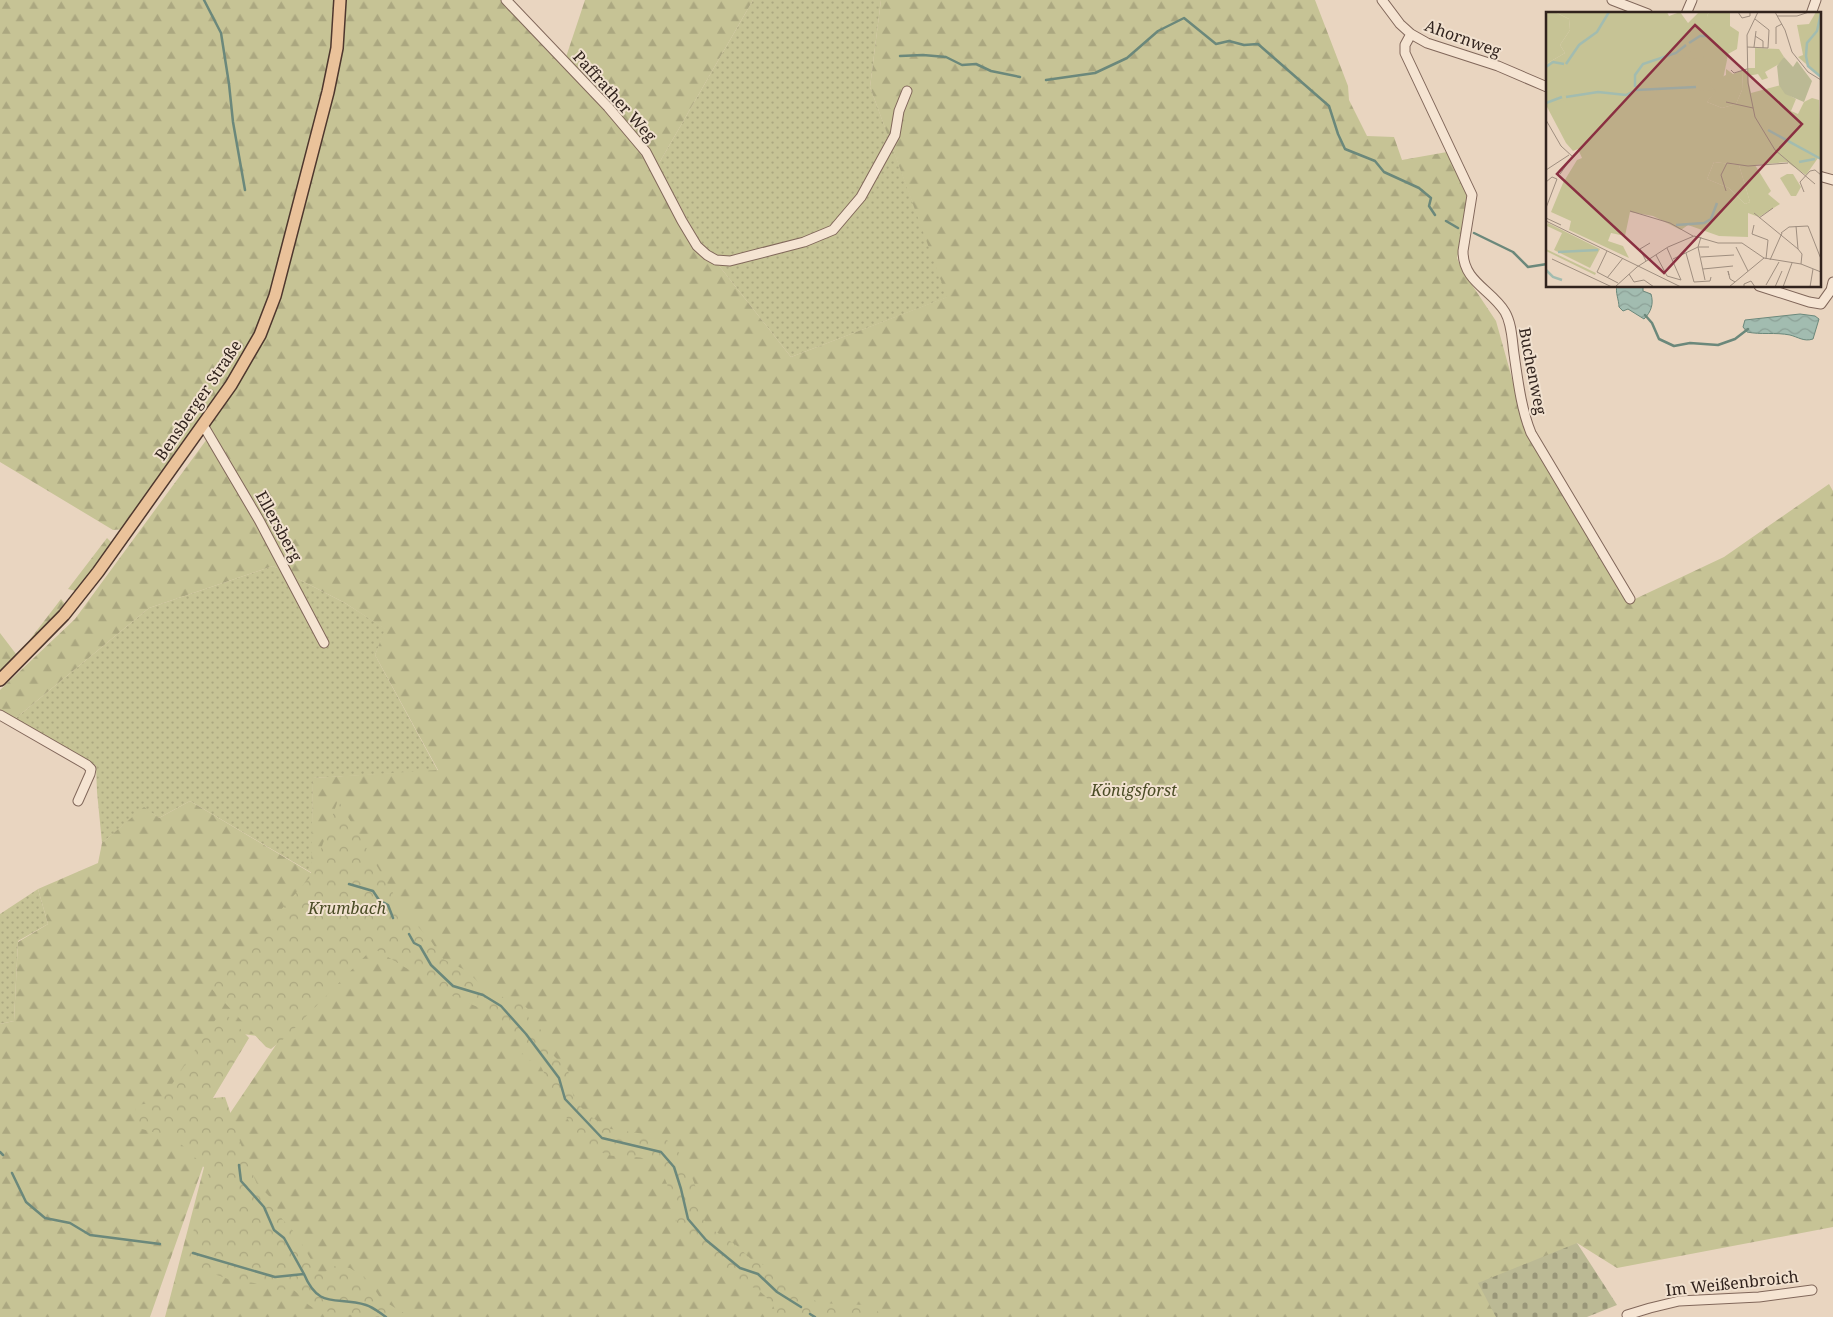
<svg xmlns="http://www.w3.org/2000/svg" width="1833" height="1317" viewBox="0 0 1833 1317" font-family="'Noto Serif',serif">
	<style>
		.grass { fill: url(#grass-dots) }
		.forest { fill: url(#forest-firs); fill-rule: evenodd }
		.cemetery { fill: url(#cemetery-stones) }
		.park { fill: url(#park-crowns) }
		.water { fill: url(#water-waves); stroke: #6b887b }
		.lines { fill: none; stroke-linecap: round; stroke-linejoin: round }
		.stream { stroke: #6b887b; stroke-width: 2.5 }
		.minor-casing { stroke: #81675a; stroke-width: 11 }
		.major-casing { stroke: #4e372e; stroke-width: 14 }
		.minor { stroke: #f5e4d2; stroke-width: 9 }
		.major { stroke: #eac29a; stroke-width: 11 }
		.labels { text-anchor: middle; stroke-width: 4; stroke-linejoin: round; paint-order: stroke }
		.street-label { font-size: 16px; fill: #31231d; stroke: #f1e1cf }
		.park-label { font-size: 16px; font-style: italic; fill: #4a4c25; stroke: #f1e1cf }
		.inset-river { fill: none; stroke: #a2bcb0; stroke-width: 2.5 }
		.inset-road { fill: none; stroke: #9f8e7f; stroke-width: 1 }
		.view { fill: #8a2f41; fill-opacity: 0.15; stroke: #8a2f41; stroke-width: 2.5 }
		.inset-edge { fill: none; stroke: #31231d; stroke-width: 2.5 }
	</style>
	<defs>
		<pattern id="grass-dots" width="8" height="8" patternUnits="userSpaceOnUse" patternTransform="scale(1.25)"><rect width="8" height="8" fill="#c6c395"/><path d="M2 2h.1M6 6h.1" fill="none" stroke="#aba780" stroke-width="1.8" stroke-linecap="round"/></pattern>
		<pattern id="forest-firs" width="22" height="20" patternUnits="userSpaceOnUse" patternTransform="scale(1.25)"><rect width="22" height="20" fill="#c6c395"/><path d="M5 1l3.5 6h-7zM16 11l3.5 6h-7z" fill="#aba780"/></pattern>
		<pattern id="cemetery-stones" width="16" height="16" patternUnits="userSpaceOnUse" patternTransform="scale(1.25)"><rect width="16" height="16" fill="#bbb994"/><path d="M2 7V4a2 2 0 0 1 4 0v3zM10 15v-3a2 2 0 0 1 4 0v3z" fill="#999678"/></pattern>
		<pattern id="park-crowns" width="20" height="18" patternUnits="userSpaceOnUse" patternTransform="scale(1.25)"><rect width="20" height="18" fill="#c6c395"/><path d="M2 6a3 3 0 1 1 6 0M12 15a3 3 0 1 1 6 0" fill="none" stroke="#aba780"/></pattern>
		<pattern id="water-waves" width="16" height="10" patternUnits="userSpaceOnUse" patternTransform="scale(1.25)"><rect width="16" height="10" fill="#a2bcb0"/><path d="M0 5q4-4 8 0t8 0" fill="none" stroke="#8ca197"/></pattern>
	</defs>
	<rect width="100%" height="100%" fill="#e9d5c0"/>
	<path class="grass" d="M 753,0 L 881,0 L 870,87 L 948,297 L 791,357 L 698,239 L 658,165 Z
		M 273,566 L 345,603 L 386,629 L 375,655 L 438,771 L 313,778 L 312,873 L 190,801 L 159,818 L 144,808 L 102,843 L 97,792 L 96,766 L 10,723 L 149,608 Z
		M 38,889 L 48,924 L 18,941 L 14,1021 L 0,1024 L 0,914 Z"/>
	<path class="forest" d="M 0,0 L 501,0 L 563,66 L 585,0 L 753,0 L 658,165 L 698,239 L 791,357 L 947,297 L 870,87 L 881,0 L 1315,0 L 1348,86 L 1349,100 L 1367,136 L 1394,137 L 1402,160 L 1447,152 L 1467,191 L 1466,223 L 1457,258 L 1462,270 L 1496,321 L 1523,418 L 1635,599 L 1724,557 L 1829,484 L 1833,491 L 1833,1227 L 1617,1268 L 1577,1243 L 1498,1317 L 165,1317 L 208,1152 L 150,1317 L 0,1317 L 0,1024 L 14,1021 L 18,942 L 48,924 L 38,889 L 98,863 L 102,843 L 144,807 L 159,818 L 190,801 L 311,873 L 313,778 L 438,770 L 375,655 L 385,629 L 345,603 L 273,566 L 149,608 L 10,723 L 0,717 L 0,690 L 75,619 L 207,439 L 199,424 L 124,529 L 113,530 L 0,462 ZM 219,1031 L 280,1039 L 210,1143 L 148,1118 Z
		M 107,538 L 111,542 L 111,546 L 76,591 L 68,589 Z
		M 61,599 L 65,604 L 65,607 L 0,673 L 0,633 L 16,654 L 28,642 Z"/>
	<path class="cemetery" d="M 1577,1243 L 1617,1305 L 1587,1317 L 1496,1317 L 1478,1283 Z"/>
	<path class="park" d="M 338,800 L 403,910 L 431,941 L 443,959 L 467,971 L 478,982 L 506,999 L 512,1002 L 519,1001 L 529,1010 L 528,1017 L 538,1026 L 547,1039 L 552,1054 L 568,1070 L 574,1099 L 588,1115 L 611,1129 L 658,1136 L 667,1140 L 685,1159 L 695,1185 L 702,1218 L 713,1230 L 736,1245 L 752,1260 L 771,1268 L 785,1282 L 819,1303 L 865,1305 L 873,1308 L 885,1317 L 776,1317 C 777,1307 766,1296 758,1290 C 752,1286 744,1285 738,1281 C 733,1278 729,1271 724,1268 C 716,1261 704,1256 696,1249 C 692,1244 680,1231 678,1225 C 671,1206 671,1181 656,1165 C 644,1153 625,1159 609,1155 C 572,1145 556,1095 540,1065 L 535,1059 L 518,1064 L 515,1056 L 524,1053 L 526,1049 L 518,1036 L 506,1027 L 497,1023 L 487,1011 L 454,997 L 373,948 L 286,1037 L 271,1049 L 266,1047 L 211,988 L 312,875 Z
		M 222,1010 L 249,1038 L 213,1098 L 225,1097 L 245,1156 L 257,1184 L 274,1201 L 282,1219 L 296,1234 L 319,1273 L 322,1274 L 335,1266 L 350,1268 L 369,1281 L 381,1299 L 400,1311 L 414,1317 C 385,1317 339,1317 312,1307 C 304,1303 300,1294 292,1289 L 274,1290 L 254,1283 L 228,1279 L 186,1264 L 205,1180 L 209,1173 L 192,1154 L 174,1138 L 135,1127 L 136,1105 L 160,1102 Z"/>
	<path class="water" d="M 1617,286 L 1643,286 L 1643,291 L 1651,294 C 1654,304 1651,312 1644,319 L 1628,309 L 1623,311 L 1619,307 C 1619,300 1615,292 1617,286 Z
		M 1800,314 L 1815,316 L 1819,319 L 1813,339 C 1804,342 1798,337 1790,335 C 1775,332 1761,335 1747,332 L 1743,327 L 1745,320 Z"/>
	<g class="lines">
		<path class="stream" d="M 204,0 L 221,33 L 229,84 L 233,122 L 245,190
			M 900,56 L 923,55 L 946,57 L 962,65 L 976,64 L 991,71 L 1020,77
			M 1046,80 L 1095,73 L 1127,58 L 1158,31 L 1184,18 L 1216,44 L 1229,41 L 1244,45 L 1258,44 L 1329,106 L 1338,134 L 1345,149 L 1375,161 L 1384,172 L 1419,188 L 1431,198 L 1429,206 L 1435,215
			M 1446,221 L 1458,228
			M 1474,233 L 1513,252 L 1528,267 L 1547,264
			M 1645,315 L 1652,323 L 1659,339 L 1674,346 L 1690,343 L 1718,345 L 1735,339 L 1748,329
			M 349,884 L 373,891 L 379,900 L 388,905 L 393,918
			M 409,934 L 414,943 L 420,946 L 431,965 L 453,986 L 483,995 L 501,1006 L 526,1034 L 559,1078 L 565,1099 L 602,1138 L 661,1152 L 674,1167 L 681,1189 L 688,1219 L 706,1240 L 740,1268 L 758,1274 L 777,1292 L 801,1307
			M 0,1152 L 3,1155
			M 239,1165 L 241,1181 L 264,1207 L 274,1230 L 284,1238 L 304,1274
			M 12,1173 L 26,1202 L 45,1218 L 70,1223 L 90,1235 L 160,1244
			M 193,1253 L 275,1277 L 304,1274 C 319,1310 336,1296 366,1305 C 373,1307 380,1313 386,1317
			M 810,1314 L 815,1317"/>
		<defs>
			<path id="minor" d="M 506,0 L 608,107 L 646,152 L 682,221 L 697,246 L 707,255 L 716,260 L 730,261 L 804,242 L 833,230 L 861,197 L 895,135 L 899,111 L 907,91
				M 1382,0 L 1400,24 L 1411,34 L 1427,43 L 1498,66 L 1547,87
				M 1612,0 L 1648,14
				M 1686,14 L 1692,0
				M 1811,14 L 1816,0
				M 1411,34 L 1405,45 L 1405,53 L 1472,195 L 1463,251 C 1463,282 1491,289 1505,312 C 1512,324 1512,340 1514,354 C 1518,381 1521,408 1531,433 L 1630,599
				M 1819,176 L 1833,180
				M 1759,286 L 1809,302 L 1821,304 L 1831,290 L 1833,282
				M 202,426 L 206,430 L 259,520 L 324,643
				M 0,715 L 87,765 L 91,769 L 90,774 L 78,801
				M 1627,1315 L 1650,1308 L 1679,1301 L 1759,1297 L 1812,1290"/>
			<path id="major" d="M 0,680 L 64,615 L 98,572 L 231,385 L 260,335 L 275,296 L 328,92 L 337,48 L 340,0"/>
		</defs>
		<use href="#minor" class="minor-casing"/>
		<use href="#major" class="major-casing"/>
		<use href="#minor" class="minor"/>
		<use href="#major" class="major"/>
	</g>
	<g class="labels">
		<g class="street-label">
			<text transform="translate(1463 38) rotate(20)" y="6">Ahornweg</text>
			<text transform="translate(615 96) rotate(48)" y="6">Paffrather Weg</text>
			<text transform="translate(1533 371) rotate(79)" y="6">Buchenweg</text>
			<text transform="translate(198 400) rotate(-56)" y="6">Bensberger Straße</text>
			<text transform="translate(279 526) rotate(61)" y="6">Ellersberg</text>
			<text transform="translate(1732 1283) rotate(-6)" y="6">Im Weißenbroich</text>
		</g>
		<g class="park-label">
			<text x="1134" y="796">Königsforst</text>
			<text x="347" y="914">Krumbach</text>
		</g>
	</g>
	<g transform="translate(1546 12)">
		<rect width="275" height="275" fill="#e9d5c0"/>
		<path d="M 0,0 L 9,0 L 23,7 L 24,18 L 14,33 L 19,41 L 0,52 ZM 163,0 L 184,0 L 184,14 L 193,20 L 191,37 L 182,42 L 181,48 L 172,36 L 161,4 ZM 180,57 L 187,62 L 197,58 L 196,78 L 190,92 L 176,96 L 161,90 L 169,79 L 162,72 L 180,63 ZM 168,150 L 193,153 L 204,190 L 199,192 L 183,176 L 161,167 Z" fill="#c6c395"/>
		<path d="M 9,0 L 121,0 L 123,4 L 134,0 L 142,11 L 153,0 L 163,0 L 161,4 L 169,14 L 172,30 L 177,29 L 173,36 L 181,48 L 177,67 L 162,72 L 170,79 L 161,90 L 176,96 L 190,92 L 196,78 L 197,58 L 200,58 L 205,81 L 235,73 L 239,81 L 250,87 L 245,99 L 252,102 L 258,90 L 266,86 L 273,88 L 275,148 L 272,146 L 260,163 L 241,150 L 209,153 L 225,179 L 222,182 L 234,192 L 213,205 L 202,201 L 202,225 L 173,224 L 142,213 L 135,218 L 107,204 L 84,200 L 79,224 L 65,221 L 62,229 L 77,234 L 83,246 L 23,218 L 25,209 L 5,200 L 17,171 L 31,148 L 36,146 L 32,137 L 27,139 L 20,131 L 0,93 L 0,52 L 19,41 L 14,33 L 24,18 L 23,7 ZM 168,150 L 193,153 L 204,190 L 199,192 L 183,176 L 161,167 ZM 270,0 L 275,0 L 275,65 L 252,45 L 257,43 L 251,13 L 263,12 ZM 209,36 L 233,37 L 238,45 L 235,51 L 219,60 L 222,66 L 216,68 L 212,62 L 202,64 L 202,56 L 209,56 ZM 2,211 L 54,237 L 44,256 L 8,238 L 16,221 L 1,214 ZM 0,237 L 50,261 L 49,263 L 0,239 Z" fill="#c6c395" fill-rule="evenodd"/>
		<path d="M 238,45 L 247,55 L 251,49 L 266,69 L 258,90 L 239,82 L 233,73 L 231,54 Z" fill="#bbb994"/>
		<path d="M 140,32 L 145,40 L 156,40 L 166,79 L 123,76 L 110,80 L 102,77 L 83,84 L 33,84 L 0,93 L 0,89 L 18,82 L 18,84 L 46,82 L 53,79 L 81,82 L 88,74 L 92,57 L 107,45 L 122,42 ZM 129,42 L 151,47 L 151,71 L 133,76 L 91,76 L 94,58 L 108,47 Z" fill="#c6c395" fill-rule="evenodd"/>
		<path d="M 241,162 L 247,162 L 255,175 L 250,184 L 245,184 L 234,166 Z" fill="#c6c395"/>
		<path class="inset-river" d="M 275,1 L 271,19 L 261,31 L 260,44 L 262,54 L 275,65M 143,31 L 154,24 L 160,24M 20,52 L 33,33 L 51,20 L 63,0M 0,55 L 7,50 L 18,52M 89,75 L 89,63 L 97,52 L 130,41 L 140,33M 90,78 L 150,75M 20,85 L 52,80 L 80,83 L 88,79M 0,91 L 16,85M 222,118 L 275,147M 253,150 L 269,147M 130,213 L 158,211 L 165,207 L 171,191M 12,240 L 52,238M 0,258 L 7,265 L 16,268"/>
		<path class="inset-road" d="M 192,0 L 196,6 L 204,4 L 204,0M 212,0 L 201,23 L 202,71 L 209,105 L 229,138 L 269,172M 229,0 L 239,18 L 246,40 L 262,60 L 275,68M 231,4 L 251,4 L 263,0M 209,24 L 217,29 L 217,36M 230,32 L 230,15 L 236,12M 201,35 L 222,36 L 223,18 L 209,7M 208,35 L 210,19M 185,58 L 188,61 L 201,57M 180,90 L 207,96M 0,108 L 15,134 L 27,145M 0,158 L 23,143M 14,162 L 26,145M 0,170 L 6,165 L 11,167 L 0,196M 180,179 L 175,163 L 181,151 L 202,154 L 242,151M 258,180 L 254,170 L 264,159 L 269,158 L 275,163M 84,199 L 124,211 L 147,224M 208,201 L 252,237 L 256,242 L 255,252M 0,206 L 15,213M 213,206 L 227,196M 0,209 L 135,275M 208,213 L 206,222 L 222,228 L 220,247M 250,214 L 252,237M 235,221 L 243,215 L 262,214 L 275,247M 155,225 L 152,235 L 159,268M 190,235 L 202,259M 61,239 L 51,260 L 72,271M 140,241 L 148,270 L 164,269 L 165,265M 110,243 L 121,264 L 135,268 L 121,236M 155,245 L 188,243M 6,247 L 66,275M 127,247 L 152,235 L 163,235M 224,248 L 236,221M 100,249 L 94,237 L 104,231M 157,257 L 187,254M 83,262 L 88,270 L 98,268 L 108,275M 183,263 L 182,259 L 184,267 L 189,270M 61,266 L 77,246M 220,273 L 233,250M 69,275 L 91,255 L 122,235 L 148,224 L 172,231 L 196,231 L 218,246 L 255,252 L 275,260M 183,275 L 218,246M 198,275 L 198,272 L 205,269 L 209,275M 229,275 L 236,259M 237,275 L 246,251M 264,275 L 267,257"/>
		<path class="view" d="M 149,13 L 256,112 L 118,261 L 11,162 Z"/>
		<rect width="275" height="275" class="inset-edge"/>
	</g>
</svg>
